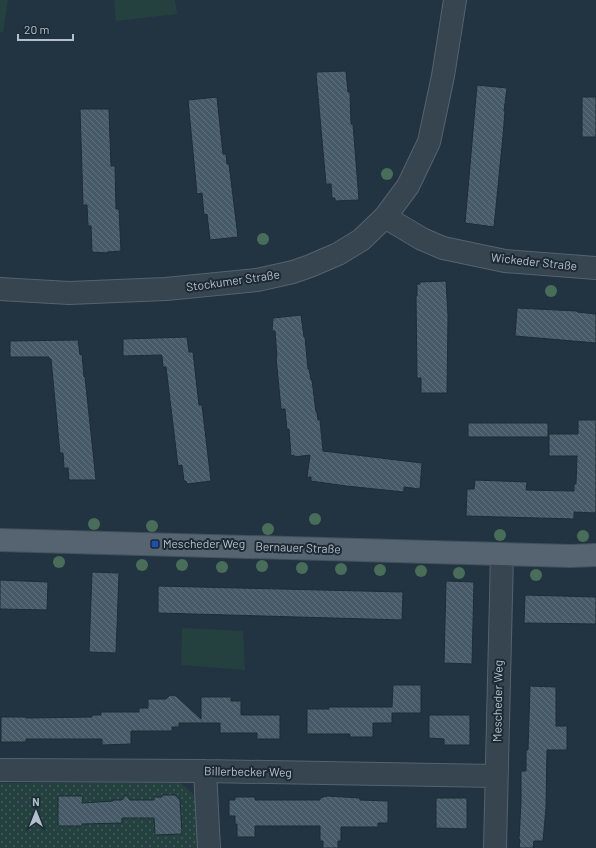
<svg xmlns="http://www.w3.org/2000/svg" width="596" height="848" viewBox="0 0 596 848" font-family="Barlow,sans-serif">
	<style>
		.grass { fill: url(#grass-dots) }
		.park { fill: #244140 }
		.building { fill: url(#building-back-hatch); stroke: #1e2c37 }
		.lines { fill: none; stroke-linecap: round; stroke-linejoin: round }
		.minor-casing { stroke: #55636e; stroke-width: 24 }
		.major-casing { stroke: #43515c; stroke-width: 24 }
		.minor { stroke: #374550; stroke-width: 22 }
		.major { stroke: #556470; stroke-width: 22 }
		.tree { fill: #486e59 }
		.transit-dot { fill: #1a4fb4; stroke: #1c2a35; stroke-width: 1.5 }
		.labels { text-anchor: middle; stroke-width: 4; stroke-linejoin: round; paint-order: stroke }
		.street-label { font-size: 12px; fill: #b3c0cb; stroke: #1c2a35 }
		.poi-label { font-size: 12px; fill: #b3c0cb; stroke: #1c2a35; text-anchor: start }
	</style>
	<defs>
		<pattern id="grass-dots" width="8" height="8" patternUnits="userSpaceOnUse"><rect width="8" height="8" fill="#244140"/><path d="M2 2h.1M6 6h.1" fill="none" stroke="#415b5a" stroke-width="1.8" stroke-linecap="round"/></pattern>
		<pattern id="building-back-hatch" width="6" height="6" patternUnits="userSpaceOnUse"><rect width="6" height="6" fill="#465a67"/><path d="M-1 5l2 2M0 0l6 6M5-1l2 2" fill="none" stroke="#5e707b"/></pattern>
	</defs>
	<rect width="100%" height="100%" fill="#223441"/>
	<path class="grass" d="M 0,783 L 181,783 L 195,796 L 198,848 L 0,848 Z"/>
	<path class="park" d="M 0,0 L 8,0 L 3,33 L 0,32 Z
		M 114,0 L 175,0 L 177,14 L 116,21 Z
		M 182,628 L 243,631 L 245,670 L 181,665 Z"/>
	<path class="building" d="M 346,71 L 348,92 L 350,92 L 351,124 L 353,124 L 359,200 L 335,201 L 335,198 L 332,198 L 331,184 L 326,184 L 316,74 L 317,72 Z
		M 477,85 L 507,88 L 504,111 L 505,111 L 503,136 L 494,227 L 465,223 Z
		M 217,97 L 223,154 L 226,154 L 227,164 L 229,164 L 238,237 L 210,240 L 207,214 L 204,215 L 202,193 L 197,194 L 188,100 Z
		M 582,97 L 596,97 L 596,137 L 582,137 Z
		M 80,109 L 109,109 L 111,166 L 115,166 L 116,209 L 119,209 L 121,251 L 107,252 L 107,253 L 92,252 L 91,226 L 88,226 L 87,205 L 83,205 Z
		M 446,281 L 448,316 L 447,393 L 421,393 L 421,378 L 417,378 L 416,296 L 417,296 L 417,284 L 420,284 L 420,282 Z
		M 517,308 L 577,311 L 577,312 L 596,314 L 596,343 L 515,336 Z
		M 301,315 L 304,337 L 305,337 L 308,369 L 309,369 L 311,380 L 312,380 L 316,412 L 317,412 L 318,420 L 320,420 L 323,451 L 422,463 L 420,489 L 404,487 L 404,492 L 346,486 L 311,481 L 311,477 L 307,477 L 310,455 L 294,457 L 294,455 L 291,456 L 289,429 L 287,430 L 285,409 L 281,409 L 276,357 L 277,357 L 275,331 L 272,331 L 273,318 Z
		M 187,337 L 189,352 L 193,352 L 199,405 L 202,405 L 211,481 L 187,484 L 186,481 L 184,481 L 182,465 L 178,466 L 166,367 L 163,367 L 162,356 L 161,355 L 123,356 L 123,339 Z
		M 78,340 L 80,355 L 82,354 L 84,377 L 85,377 L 96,480 L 69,480 L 68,468 L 64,468 L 63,453 L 60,453 L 51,359 L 49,359 L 49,357 L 10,357 L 10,341 Z
		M 578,420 L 596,420 L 596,511 L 595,513 L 574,512 L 574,519 L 466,516 L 467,489 L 474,489 L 475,480 L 527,482 L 526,490 L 574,491 L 574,484 L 576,484 L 577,456 L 549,456 L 549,434 L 578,434 Z
		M 468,423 L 548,423 L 548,437 L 468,437 Z
		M 92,572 L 119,573 L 116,653 L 89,652 Z
		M 0,580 L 48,582 L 47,610 L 0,609 Z
		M 446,581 L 474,582 L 472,664 L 444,663 Z
		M 158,586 L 403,592 L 402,620 L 158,613 Z
		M 525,595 L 596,597 L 596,624 L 524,623 Z
		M 393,685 L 421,685 L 421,713 L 392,713 L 392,723 L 373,723 L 373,737 L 350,737 L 350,734 L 307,734 L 307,709 L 329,709 L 329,707 L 392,707 Z
		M 530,686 L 556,687 L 556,726 L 567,726 L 567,750 L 547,750 L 546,808 L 543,841 L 534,841 L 533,848 L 519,848 L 520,840 L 519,839 L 521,802 L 521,771 L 526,771 L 526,750 L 528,750 Z
		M 170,695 L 176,696 L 201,719 L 201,697 L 231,697 L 231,701 L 241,701 L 241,715 L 280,715 L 280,739 L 257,739 L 257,733 L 220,733 L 220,723 L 179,723 L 179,727 L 172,727 L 172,731 L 131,731 L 131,744 L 102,745 L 102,739 L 26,739 L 26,742 L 1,742 L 1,717 L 26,717 L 26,718 L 92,717 L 92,715 L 101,715 L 101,712 L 139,712 L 139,708 L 148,708 L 148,699 L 166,699 Z
		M 429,715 L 470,715 L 470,745 L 444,745 L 444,739 L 429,738 Z
		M 126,795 L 130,800 L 154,800 L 154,797 L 162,797 L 162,795 L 175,795 L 180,800 L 182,834 L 155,835 L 154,818 L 122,818 L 122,823 L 82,824 L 82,826 L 58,826 L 58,796 L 83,796 L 82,803 L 113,801 L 113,800 L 122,800 Z
		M 327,796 L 360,798 L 360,800 L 388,801 L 388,823 L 378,823 L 378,827 L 341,827 L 341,841 L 338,841 L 338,848 L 323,848 L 323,841 L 320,841 L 320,826 L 255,826 L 255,837 L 237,837 L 237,824 L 235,824 L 235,816 L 229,816 L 229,800 L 235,800 L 235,797 L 255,797 L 255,800 L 320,800 L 320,798 Z
		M 436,798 L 467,798 L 467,829 L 436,828 Z"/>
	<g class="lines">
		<defs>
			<path id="minor" d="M 385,217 L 422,239 L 443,248 L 505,261 L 596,268
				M 0,289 L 69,293 L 166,289 L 257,280 L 293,272 L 310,266 L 338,254 L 361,240 L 385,217 L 408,186 L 429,142 L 443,76 L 455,0
				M 0,770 L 205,771 L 496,776
				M 205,771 L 209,848
				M 495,848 L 502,554"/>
			<path id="major" d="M 0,540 L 571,556 L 596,555"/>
		</defs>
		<use href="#minor" class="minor-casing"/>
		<use href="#major" class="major-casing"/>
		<use href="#minor" class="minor"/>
		<use href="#major" class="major"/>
	</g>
	<g class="tree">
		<circle cx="387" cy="174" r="6"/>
		<circle cx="263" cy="239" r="6"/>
		<circle cx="551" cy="291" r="6"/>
		<circle cx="315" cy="519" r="6"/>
		<circle cx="94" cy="524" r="6"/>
		<circle cx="152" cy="526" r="6"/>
		<circle cx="268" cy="529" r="6"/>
		<circle cx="500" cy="535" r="6"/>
		<circle cx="583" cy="536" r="6"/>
		<circle cx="59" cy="562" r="6"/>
		<circle cx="142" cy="565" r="6"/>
		<circle cx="182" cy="565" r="6"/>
		<circle cx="262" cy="566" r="6"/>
		<circle cx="222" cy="567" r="6"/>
		<circle cx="302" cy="568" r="6"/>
		<circle cx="341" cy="569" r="6"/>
		<circle cx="380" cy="570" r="6"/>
		<circle cx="421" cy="571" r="6"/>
		<circle cx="459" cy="573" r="6"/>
		<circle cx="536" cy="575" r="6"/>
	</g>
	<rect class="transit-dot" x="151" y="540" width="8" height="8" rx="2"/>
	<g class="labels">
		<g class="street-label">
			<text transform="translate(534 262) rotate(6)" y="4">Wickeder Straße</text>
			<text transform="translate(233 281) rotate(-8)" y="4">Stockumer Straße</text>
			<text transform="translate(298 548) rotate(2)" y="4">Bernauer Straße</text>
			<text transform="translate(498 701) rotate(-89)" y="4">Mescheder Weg</text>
			<text transform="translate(248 772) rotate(1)" y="4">Billerbecker Weg</text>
		</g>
		<g class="poi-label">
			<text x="163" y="548">Mescheder Weg</text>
		</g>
	</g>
	<g transform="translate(36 812)" stroke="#1c2a35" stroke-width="3" paint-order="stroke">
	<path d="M0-3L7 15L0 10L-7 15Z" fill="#b3c0cb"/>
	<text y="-6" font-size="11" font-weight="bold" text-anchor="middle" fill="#b3c0cb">N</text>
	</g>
	<path d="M18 34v6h55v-6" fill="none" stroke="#b3c0cb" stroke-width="2"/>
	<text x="24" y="34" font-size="12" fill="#b3c0cb" stroke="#1c2a35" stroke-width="3" paint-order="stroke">20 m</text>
</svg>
